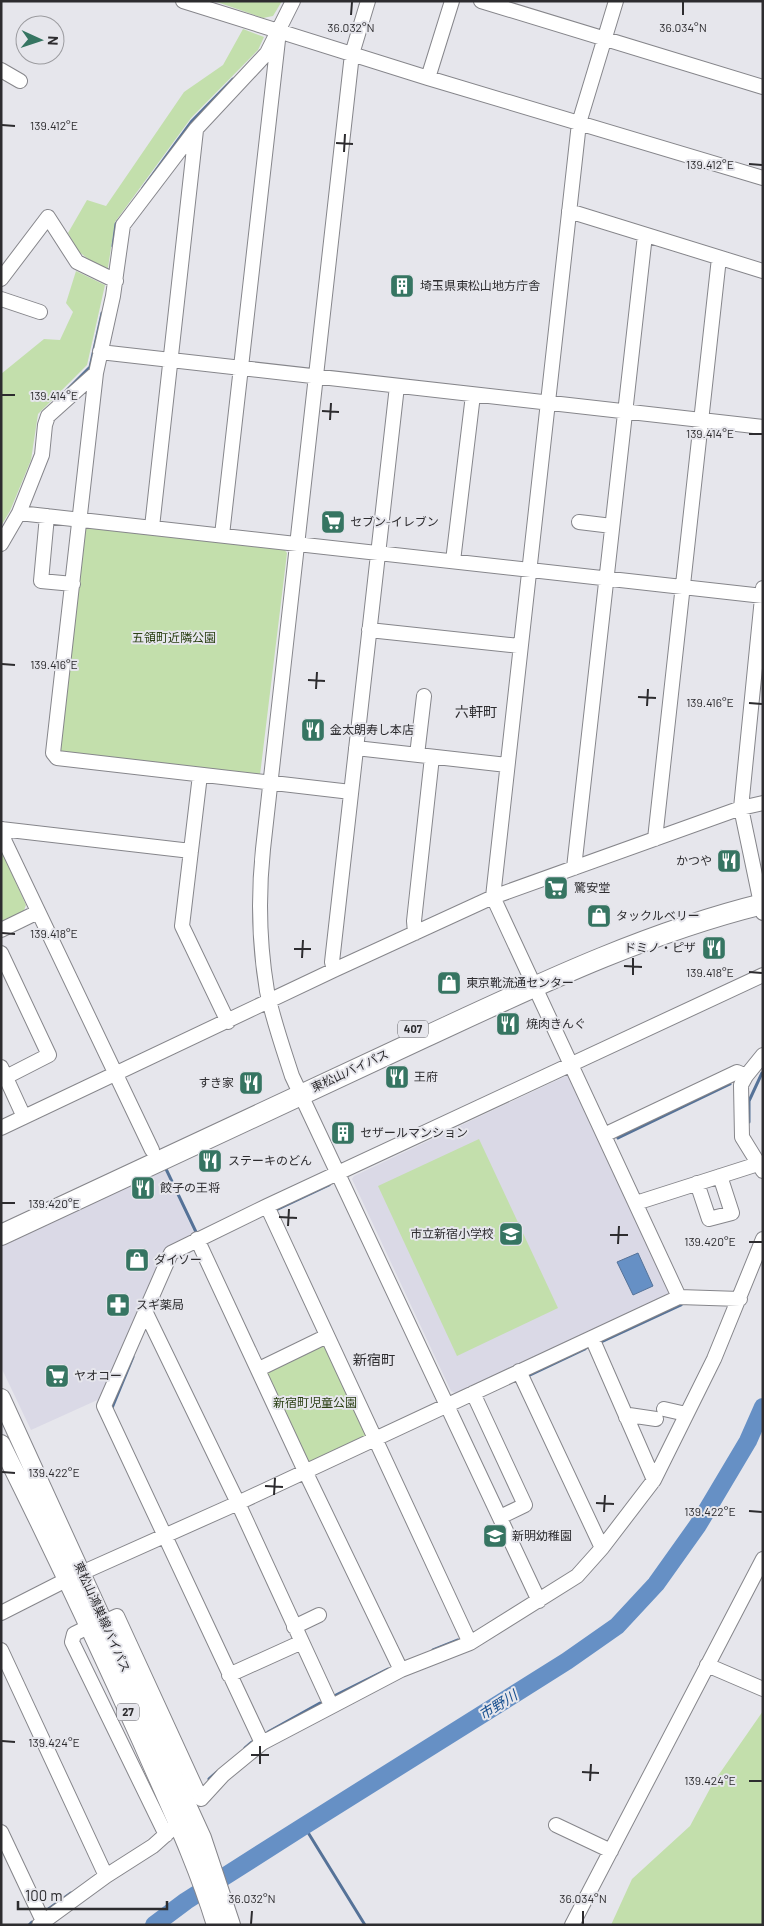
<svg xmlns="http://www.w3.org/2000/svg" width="764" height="1926" viewBox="0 0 764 1926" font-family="Barlow,'Noto Sans JP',sans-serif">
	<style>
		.built { fill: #dad9e6 }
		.green { fill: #c3dfac }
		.water { fill: #6690c5; stroke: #557298 }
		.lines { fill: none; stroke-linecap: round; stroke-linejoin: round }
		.stream { stroke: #557298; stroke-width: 3 }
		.river { stroke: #6690c5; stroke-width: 18 }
		.minor-casing { stroke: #86868b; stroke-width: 16 }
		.major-casing { stroke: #86868b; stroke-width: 20 }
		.highway-casing { stroke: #86868b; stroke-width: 22 }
		.minor { stroke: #fff; stroke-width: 14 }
		.major { stroke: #fff; stroke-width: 18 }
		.highway { stroke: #fff; stroke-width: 20 }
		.ticks { fill: none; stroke: #2d2c2f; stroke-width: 2 }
		.labels { text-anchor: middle; stroke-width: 4; stroke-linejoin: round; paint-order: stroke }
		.shield { fill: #e6e6ec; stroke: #646468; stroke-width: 1 }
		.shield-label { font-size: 11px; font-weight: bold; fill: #2d2c2f }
		.poi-label { font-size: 12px; fill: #2d2c2f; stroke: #e6e6ec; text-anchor: start }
		.park-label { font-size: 12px; fill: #2b4014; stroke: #e6e6ec }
		.street-label { font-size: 12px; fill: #2d2c2f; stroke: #e6e6ec }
		.neighbourhood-label { font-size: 14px; fill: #2d2c2f; stroke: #e6e6ec }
		.water-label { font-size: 14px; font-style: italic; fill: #154e8f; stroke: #e6e6ec }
		.ticks-label { font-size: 12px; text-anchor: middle; fill: #2d2c2f; stroke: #e6e6ec; stroke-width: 4; stroke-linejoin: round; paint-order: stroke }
	</style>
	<rect width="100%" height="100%" fill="#e6e6ec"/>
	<path class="built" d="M 568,1075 L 571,1075 L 671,1289 L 669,1294 L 457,1394 L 451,1391 L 352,1179 L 354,1176 Z
		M 164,1168 L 195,1235 L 168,1248 L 104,1397 L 31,1430 L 1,1367 L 1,1245 Z"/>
	<path class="green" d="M 214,1 L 282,1 L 273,16 L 263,18 Z
		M 243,29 L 264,37 L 258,50 L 191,118 L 115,222 L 107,274 L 78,251 L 68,233 L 87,200 L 106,206 L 184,92 L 223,65 Z
		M 76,271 L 105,285 L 87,365 L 38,414 L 31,460 L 10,511 L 1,526 L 1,374 L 44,339 L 60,340 L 73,312 L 66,303 Z
		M 85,526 L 283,548 L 287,553 L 260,775 L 60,752 Z
		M 1,849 L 26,905 L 23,913 L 1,923 Z
		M 479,1139 L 558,1308 L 457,1356 L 378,1186 Z
		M 323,1342 L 367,1436 L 308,1464 L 264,1370 Z
		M 763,1711 L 763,1925 L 611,1925 L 632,1879 L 690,1826 L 713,1783 Z"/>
	<path class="water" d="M 638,1253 L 653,1286 L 633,1295 L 617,1262 Z"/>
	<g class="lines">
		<path class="stream" d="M 143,188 L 192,121 L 233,79
			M 113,246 L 116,224 L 118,221
			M 61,396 L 90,367 L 102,313
			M 749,1122 L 749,1101 L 762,1073
			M 618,1138 L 730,1084
			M 166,1169 L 196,1232
			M 276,1210 L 329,1185
			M 599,1343 L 681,1305
			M 528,1376 L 585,1349
			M 112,1408 L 133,1357
			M 433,1650 L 458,1640
			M 336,1695 L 388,1669
			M 268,1732 L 320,1703
			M 245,1748 L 252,1742
			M 209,1779 L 217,1772
			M 304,1826 L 365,1925
			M 47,1910 L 71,1893
			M 29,1925 L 32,1922"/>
		<path class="river" d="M 154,1925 L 186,1901 L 304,1826 L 567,1661 L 617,1626 L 656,1584 L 698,1525 L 748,1441 L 763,1407"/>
		<defs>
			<path id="minor" d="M 183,1 L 428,78 L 763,178
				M 293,1 L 267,53 L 196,129 L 123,225 L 113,296 L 96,373 L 53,753 L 57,758 L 351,792
				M 368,1 L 352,54 L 263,849 C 258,897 259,943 267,991 C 273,1020 283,1048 292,1076 L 539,1601
				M 481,1 L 763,87
				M 616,1 L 579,123 L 493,897 L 679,1297 L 740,1299
				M 1,70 L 20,81
				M 428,78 L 452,1
				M 569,211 L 763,271
				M 1,279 L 48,217 L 77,262 L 116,281
				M 1,299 L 40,312
				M 100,352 L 763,427
				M 19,513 L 763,596
				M 47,516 L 41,581 L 73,584
				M 579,522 L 612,526
				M 152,527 L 196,130
				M 222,535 L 278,40
				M 1,544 L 19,513 L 42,455 L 45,425 L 48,416 L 96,373
				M 453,561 L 473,395
				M 369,630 L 520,646
				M 356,748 L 507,765
				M 417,755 L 424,696
				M 200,775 L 182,926 L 228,1022
				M 1,829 L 191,851
				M 2,829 L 5,842 L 152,1150
				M 655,839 L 719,258
				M 574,868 L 645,235
				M 763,913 L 741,808 L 763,588
				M 1,930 L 38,912
				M 415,933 L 414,921 L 432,757
				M 1,953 L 49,1055 L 6,1077
				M 334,970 L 332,962 L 397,386
				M 763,1055 L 746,1076 L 741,1085 L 742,1137 L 763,1171
				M 1,1067 L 24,1117
				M 1,1128 L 334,970 L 493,897 L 741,808 L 763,803
				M 604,1135 L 737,1072 L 746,1076
				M 697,1183 L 709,1219 L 732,1213 L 720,1176
				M 636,1203 L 758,1164
				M 267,1206 L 470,1643
				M 197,1239 L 305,1471 L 401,1670
				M 146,1313 L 238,1503 L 331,1705
				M 592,1338 L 654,1480
				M 259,1369 L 327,1336
				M 519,1371 L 602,1548
				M 473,1393 L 525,1505 L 500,1517
				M 664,1409 L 686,1414
				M 626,1417 L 629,1415 L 656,1419
				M 1,1613 L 68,1579 L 238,1503 L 679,1297
				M 104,1622 L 117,1616 L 201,1799 L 223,1775 L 262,1743 L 401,1670 L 470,1643 L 577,1576 L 602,1548 L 654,1480 L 714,1359 L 763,1239
				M 90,1626 L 74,1634 L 72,1642 L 166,1835
				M 294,1627 L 319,1615
				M 1,1650 L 106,1876
				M 707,1665 L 763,1689
				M 229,1675 L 302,1642
				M 262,1743 L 104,1406 L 171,1253 L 267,1206 L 763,975
				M 556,1825 L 611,1851
				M 1,1832 L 43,1921
				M 39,1925 L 106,1876 L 153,1846 L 172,1829
				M 572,1925 L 763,1559"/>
			<path id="major" d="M 1,1398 L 202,1838 L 231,1925
				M 1,1444 C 50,1542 97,1642 142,1742 C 168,1802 197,1862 216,1925"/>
			<path id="highway" d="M 1,1235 C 142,1169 283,1102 425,1037 C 535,986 645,933 763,904"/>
		</defs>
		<use href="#minor" class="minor-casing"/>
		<use href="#major" class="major-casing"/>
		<use href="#highway" class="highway-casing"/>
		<use href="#minor" class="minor"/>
		<use href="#major" class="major"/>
		<use href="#highway" class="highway"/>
	</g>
	<path class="ticks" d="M 351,15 L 352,2M 683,15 L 683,2M 2,125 L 15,126M 336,143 L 353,144M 344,152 L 345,134M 749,164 L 762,165M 2,395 L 15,395M 322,411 L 339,412M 330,420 L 331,403M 749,434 L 762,434M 2,664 L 15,665M 308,680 L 325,681M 316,689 L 317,672M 638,697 L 656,698M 749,703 L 762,704M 647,706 L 648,689M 2,933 L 15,934M 294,949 L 311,949M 302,958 L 303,940M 624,966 L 642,967M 749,972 L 762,973M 633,975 L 633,958M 2,1203 L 15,1203M 279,1217 L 297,1218M 288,1226 L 289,1209M 610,1235 L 628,1235M 749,1242 L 762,1242M 618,1244 L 619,1226M 2,1472 L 15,1473M 265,1486 L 283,1487M 274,1495 L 275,1478M 596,1503 L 614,1504M 749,1511 L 762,1512M 604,1512 L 605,1495M 2,1741 L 15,1742M 251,1755 L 269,1755M 260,1764 L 260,1746M 582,1772 L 599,1773M 590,1781 L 591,1764M 749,1781 L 762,1781M 251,1924 L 252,1911M 583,1924 L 583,1911"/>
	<defs>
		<symbol id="building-square" viewBox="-11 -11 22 22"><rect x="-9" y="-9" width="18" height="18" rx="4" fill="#367562" stroke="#e6e6ec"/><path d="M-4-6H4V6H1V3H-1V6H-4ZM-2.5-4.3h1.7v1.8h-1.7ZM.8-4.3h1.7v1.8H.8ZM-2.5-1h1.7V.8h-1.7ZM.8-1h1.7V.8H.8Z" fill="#fff"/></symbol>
		<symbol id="supermarket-square" viewBox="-11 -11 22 22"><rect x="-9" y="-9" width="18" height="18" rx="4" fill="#367562" stroke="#e6e6ec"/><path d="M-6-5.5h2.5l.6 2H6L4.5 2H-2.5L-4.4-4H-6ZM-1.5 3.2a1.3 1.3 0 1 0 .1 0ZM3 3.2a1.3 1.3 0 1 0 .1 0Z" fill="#fff"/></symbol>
		<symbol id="restaurant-square" viewBox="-11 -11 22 22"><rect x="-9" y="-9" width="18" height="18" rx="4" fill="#367562" stroke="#e6e6ec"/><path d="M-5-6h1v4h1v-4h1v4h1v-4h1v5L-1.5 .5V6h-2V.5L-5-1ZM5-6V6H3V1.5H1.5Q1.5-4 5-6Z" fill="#fff"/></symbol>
		<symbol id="shop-square" viewBox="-11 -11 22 22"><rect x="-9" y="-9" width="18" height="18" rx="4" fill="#367562" stroke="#e6e6ec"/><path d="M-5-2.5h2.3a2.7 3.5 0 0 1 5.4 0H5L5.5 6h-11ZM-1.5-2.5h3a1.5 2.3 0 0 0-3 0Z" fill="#fff"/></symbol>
		<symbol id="school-square" viewBox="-11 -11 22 22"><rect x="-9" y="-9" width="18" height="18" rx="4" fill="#367562" stroke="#e6e6ec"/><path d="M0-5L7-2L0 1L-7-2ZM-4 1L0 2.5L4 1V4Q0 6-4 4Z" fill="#fff"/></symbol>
		<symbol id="pharmacy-square" viewBox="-11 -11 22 22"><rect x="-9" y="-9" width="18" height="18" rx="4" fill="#367562" stroke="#e6e6ec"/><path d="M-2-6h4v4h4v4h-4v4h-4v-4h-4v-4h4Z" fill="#fff"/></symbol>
	</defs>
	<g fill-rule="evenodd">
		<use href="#building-square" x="388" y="272" width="28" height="28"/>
		<use href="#supermarket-square" x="319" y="508" width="28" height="28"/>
		<use href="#restaurant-square" x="299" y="716" width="28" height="28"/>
		<use href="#restaurant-square" x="715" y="847" width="28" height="28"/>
		<use href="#supermarket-square" x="542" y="874" width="28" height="28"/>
		<use href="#shop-square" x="585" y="902" width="28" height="28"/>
		<use href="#restaurant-square" x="700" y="934" width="28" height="28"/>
		<use href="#shop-square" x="435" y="969" width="28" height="28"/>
		<use href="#restaurant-square" x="494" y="1010" width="28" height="28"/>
		<use href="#restaurant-square" x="383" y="1063" width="28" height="28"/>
		<use href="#restaurant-square" x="237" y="1069" width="28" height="28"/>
		<use href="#building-square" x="329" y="1119" width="28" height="28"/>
		<use href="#restaurant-square" x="196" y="1147" width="28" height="28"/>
		<use href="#restaurant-square" x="129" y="1174" width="28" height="28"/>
		<use href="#school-square" x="497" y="1220" width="28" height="28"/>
		<use href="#shop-square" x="123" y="1246" width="28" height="28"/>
		<use href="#pharmacy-square" x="104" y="1291" width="28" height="28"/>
		<use href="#supermarket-square" x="43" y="1362" width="28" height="28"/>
		<use href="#school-square" x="481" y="1522" width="28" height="28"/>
	</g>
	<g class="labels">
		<g class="shield">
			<rect x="398" y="1020.5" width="30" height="17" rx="4"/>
			<rect x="117" y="1703.5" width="22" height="17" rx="4"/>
		</g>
		<g class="shield-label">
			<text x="413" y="1033">407</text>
			<text x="128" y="1716">27</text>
		</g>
		<g class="poi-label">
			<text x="420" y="290">埼玉県東松山地方庁舎</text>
			<text x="350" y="526">セブン-イレブン</text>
			<text x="330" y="734">金太朗寿し本店</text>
			<text x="712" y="865" text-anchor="end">かつや</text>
			<text x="574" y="892">驚安堂</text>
			<text x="616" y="920">タックルベリー</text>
			<text x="696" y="952" text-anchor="end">ドミノ・ピザ</text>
			<text x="466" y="987">東京靴流通センター</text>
			<text x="526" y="1028">焼肉きんぐ</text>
			<text x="414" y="1081">王府</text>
			<text x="234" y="1087" text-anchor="end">すき家</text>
			<text x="360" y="1137">セザールマンション</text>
			<text x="228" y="1165">ステーキのどん</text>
			<text x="160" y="1192">餃子の王将</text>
			<text x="494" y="1238" text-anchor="end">市立新宿小学校</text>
			<text x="154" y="1264">ダイソー</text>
			<text x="136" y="1309">スギ薬局</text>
			<text x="74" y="1380">ヤオコー</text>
			<text x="512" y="1540">新明幼稚園</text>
		</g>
		<g class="park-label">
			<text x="174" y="642">五領町近隣公園</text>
			<text x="315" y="1407">新宿町児童公園</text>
		</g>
		<g class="street-label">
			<text transform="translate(350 1071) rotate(-25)" y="4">東松山バイパス</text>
			<text transform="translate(102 1617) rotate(66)" y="4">東松山鴻巣線バイパス</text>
		</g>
		<g class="neighbourhood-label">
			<text x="476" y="717">六軒町</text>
			<text x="374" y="1365">新宿町</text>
		</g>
		<g class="water-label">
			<text transform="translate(498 1705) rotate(-32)" y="5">市野川</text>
		</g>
	</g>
	<g class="ticks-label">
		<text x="351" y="32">36.032°N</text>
		<text x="683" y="32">36.034°N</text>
		<text x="54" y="130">139.412°E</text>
		<text x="710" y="169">139.412°E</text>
		<text x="54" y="400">139.414°E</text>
		<text x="710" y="438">139.414°E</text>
		<text x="54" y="669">139.416°E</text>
		<text x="710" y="707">139.416°E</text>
		<text x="54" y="938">139.418°E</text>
		<text x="710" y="977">139.418°E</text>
		<text x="54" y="1208">139.420°E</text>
		<text x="710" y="1246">139.420°E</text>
		<text x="54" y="1477">139.422°E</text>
		<text x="710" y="1516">139.422°E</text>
		<text x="54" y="1747">139.424°E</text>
		<text x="710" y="1785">139.424°E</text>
		<text x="252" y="1903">36.032°N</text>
		<text x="583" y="1903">36.034°N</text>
	</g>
	<rect width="764" height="1926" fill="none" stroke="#2d2c2f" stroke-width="5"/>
	<g transform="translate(40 40) rotate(93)"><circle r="24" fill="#e6e6ec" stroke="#9c9ca0"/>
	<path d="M0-4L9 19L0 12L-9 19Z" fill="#367562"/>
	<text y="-8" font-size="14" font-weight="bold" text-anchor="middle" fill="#2d2c2f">N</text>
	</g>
	<path d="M18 1901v8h149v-8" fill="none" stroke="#2d2c2f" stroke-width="2.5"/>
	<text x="25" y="1901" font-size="15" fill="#2d2c2f" stroke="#e6e6ec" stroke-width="4" paint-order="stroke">100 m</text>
</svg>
